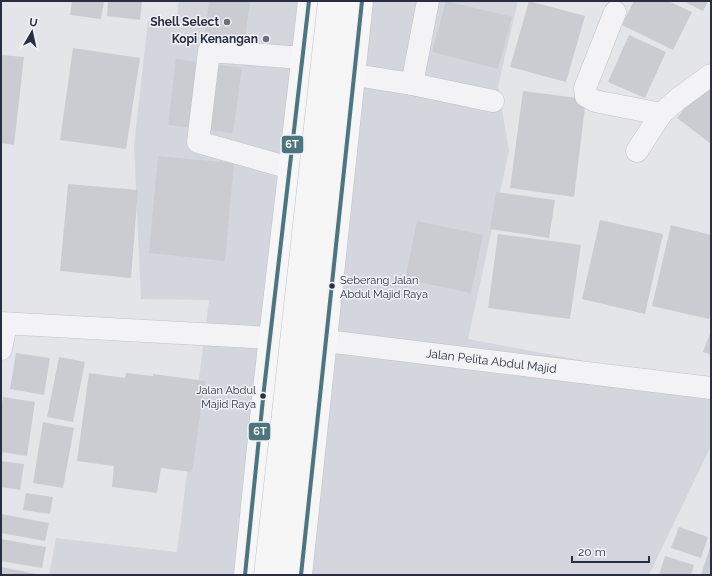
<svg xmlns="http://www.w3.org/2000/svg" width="712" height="576" viewBox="0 0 712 576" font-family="Raleway,sans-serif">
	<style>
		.built { fill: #d4d6de }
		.building { fill: #cbccd1 }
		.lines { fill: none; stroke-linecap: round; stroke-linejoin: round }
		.minor-casing { stroke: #c1c2c7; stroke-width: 23 }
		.major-casing { stroke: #bfc2c7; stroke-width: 23 }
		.minor { stroke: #f3f3f5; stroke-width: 22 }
		.major { stroke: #f6f6f7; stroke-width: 22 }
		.major-bridge-casing { stroke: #bfc2c7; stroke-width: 23; stroke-linecap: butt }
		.major-bridge { stroke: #f6f6f7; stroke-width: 22 }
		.bus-1-casing { stroke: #f1f3f8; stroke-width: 7 }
		.bus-1 { stroke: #4d757d; stroke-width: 4 }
		.poi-dot { fill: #6a6e7d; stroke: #f1f3f8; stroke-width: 1.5 }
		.bus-dot { fill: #292e43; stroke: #f1f3f8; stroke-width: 1.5 }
		.labels { text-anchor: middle; stroke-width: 3; stroke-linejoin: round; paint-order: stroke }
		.bus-label { font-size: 11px; fill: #292e43; stroke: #f1f3f8; text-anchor: start }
		.poi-label { font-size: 12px; font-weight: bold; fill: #292e43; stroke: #f1f3f8; text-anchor: end }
		.street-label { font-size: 12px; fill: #292e43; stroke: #f1f3f8 }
		.line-badge { stroke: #f1f3f8; stroke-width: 1.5 }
		.badge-label { font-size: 11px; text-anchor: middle; font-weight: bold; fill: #fff }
	</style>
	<rect width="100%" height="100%" fill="#e4e5e9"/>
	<path class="built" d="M 179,1 L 518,1 L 498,86 L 509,151 L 468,339 L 711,385 L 711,446 L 649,575 L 49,575 L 56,538 L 177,552 L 209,300 L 141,299 L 134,146 L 148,21 L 176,25 Z"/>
	<path class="building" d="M 72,1 L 104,1 L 101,19 L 70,15 Z
		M 108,1 L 142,1 L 140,20 L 107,16 Z
		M 209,1 L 250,1 L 244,48 L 204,42 Z
		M 446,1 L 512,17 L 498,69 L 432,52 Z
		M 529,1 L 585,16 L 566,82 L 510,67 Z
		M 634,1 L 668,1 L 692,12 L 673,50 L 622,25 Z
		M 683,1 L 708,1 L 703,11 Z
		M 629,35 L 666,52 L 645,98 L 608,82 Z
		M 73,48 L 140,58 L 126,149 L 60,140 Z
		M 1,55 L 24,57 L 14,145 L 1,143 Z
		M 176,59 L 242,68 L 233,133 L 168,125 Z
		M 706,80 L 711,84 L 711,144 L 677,118 Z
		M 523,91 L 586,99 L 574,197 L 510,188 Z
		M 158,156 L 234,163 L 225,261 L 149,253 Z
		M 68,184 L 138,190 L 131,278 L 60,271 Z
		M 496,192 L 555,200 L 549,238 L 490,229 Z
		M 600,220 L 663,234 L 645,314 L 582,299 Z
		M 417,221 L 483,235 L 471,293 L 405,279 Z
		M 671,225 L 711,235 L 711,311 L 709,319 L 652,306 Z
		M 498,234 L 581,245 L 570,319 L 488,308 Z
		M 711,331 L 711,355 L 703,352 Z
		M 16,353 L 50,358 L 44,395 L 10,389 Z
		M 59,357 L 85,362 L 73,422 L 47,417 Z
		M 89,373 L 125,378 L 126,373 L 153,376 L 153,374 L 205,381 L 192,472 L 161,468 L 157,493 L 112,487 L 114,466 L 77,461 Z
		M 3,397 L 35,402 L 27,456 L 1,452 L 1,409 Z
		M 43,422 L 74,428 L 63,488 L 33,483 Z
		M 1,461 L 24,464 L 20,490 L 1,487 Z
		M 26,493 L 53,497 L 50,514 L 23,510 Z
		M 1,514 L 49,523 L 45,541 L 1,533 Z
		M 679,527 L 708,537 L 701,558 L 671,548 Z
		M 1,539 L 46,547 L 42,568 L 1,561 Z
		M 711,544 L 711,575 L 701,575 Z
		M 665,556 L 694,565 L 691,575 L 659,575 Z
		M 1,567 L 37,574 L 37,575 L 1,575 Z"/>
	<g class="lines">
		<defs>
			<g id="minor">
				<path d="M 615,12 L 585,88 L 586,96 L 595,101 L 661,114"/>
				<path d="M 355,75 L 412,84 L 493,101"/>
				<path d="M 412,84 L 428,1"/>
				<path d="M 637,151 L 661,114 L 678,99 L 711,75"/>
				<path d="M 290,168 L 198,142 L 209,51 L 302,58"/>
				<path id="s1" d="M 1,323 L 326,341 L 711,388"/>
				<path d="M 1,349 L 6,324"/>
			</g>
			<path id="major" d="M 245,575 L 264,389 L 309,1
				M 301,575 L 362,1"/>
		</defs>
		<use href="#minor" class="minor-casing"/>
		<use href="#major" class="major-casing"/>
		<use href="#minor" class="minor"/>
		<use href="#major" class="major"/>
		<defs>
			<path id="major-bridge" d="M 265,575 L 329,1
				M 287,575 L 348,1"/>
		</defs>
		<use href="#major-bridge" class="major-bridge-casing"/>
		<use href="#major-bridge" class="major-bridge"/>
		<defs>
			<path id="bus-1" d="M 245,575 L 264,389 L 309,1
				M 301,575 L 362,1"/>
		</defs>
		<use href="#bus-1" class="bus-1-casing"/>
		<use href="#bus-1" class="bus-1"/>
	</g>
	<g class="poi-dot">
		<circle cx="227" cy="22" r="4"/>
		<circle cx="266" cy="39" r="4"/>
	</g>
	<g class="bus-dot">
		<circle cx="332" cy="286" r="3.5"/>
		<circle cx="263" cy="396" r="3.5"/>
	</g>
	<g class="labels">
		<g class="bus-label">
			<text x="340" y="284">Seberang Jalan<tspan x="340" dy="14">Abdul Majid Raya</tspan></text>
			<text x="256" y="394" text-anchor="end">Jalan Abdul<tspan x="256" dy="14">Majid Raya</tspan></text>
		</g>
		<g class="poi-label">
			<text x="219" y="26">Shell Select</text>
			<text x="258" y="43">Kopi Kenangan</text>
		</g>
		<g class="street-label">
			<text dy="4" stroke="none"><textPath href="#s1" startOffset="492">Jalan Pelita Abdul Majid</textPath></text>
		</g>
	</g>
	<g class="line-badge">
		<rect x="281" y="135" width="23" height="19" rx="4" fill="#4d757d"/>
		<rect x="248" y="422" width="23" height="19" rx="4" fill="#4d757d"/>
	</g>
	<g class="badge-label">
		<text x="292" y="148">6T</text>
		<text x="260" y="435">6T</text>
	</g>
	<rect width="712" height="576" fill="none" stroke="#292e43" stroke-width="4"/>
	<g transform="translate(32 32) rotate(9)" stroke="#f1f3f8" stroke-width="3" paint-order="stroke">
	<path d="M0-3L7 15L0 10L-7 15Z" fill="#292e43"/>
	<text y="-6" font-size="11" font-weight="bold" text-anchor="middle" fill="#292e43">U</text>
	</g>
	<path d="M572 556v6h77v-6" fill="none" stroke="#292e43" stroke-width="2"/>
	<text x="578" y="556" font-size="12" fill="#292e43" stroke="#f1f3f8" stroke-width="3" paint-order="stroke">20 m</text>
</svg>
